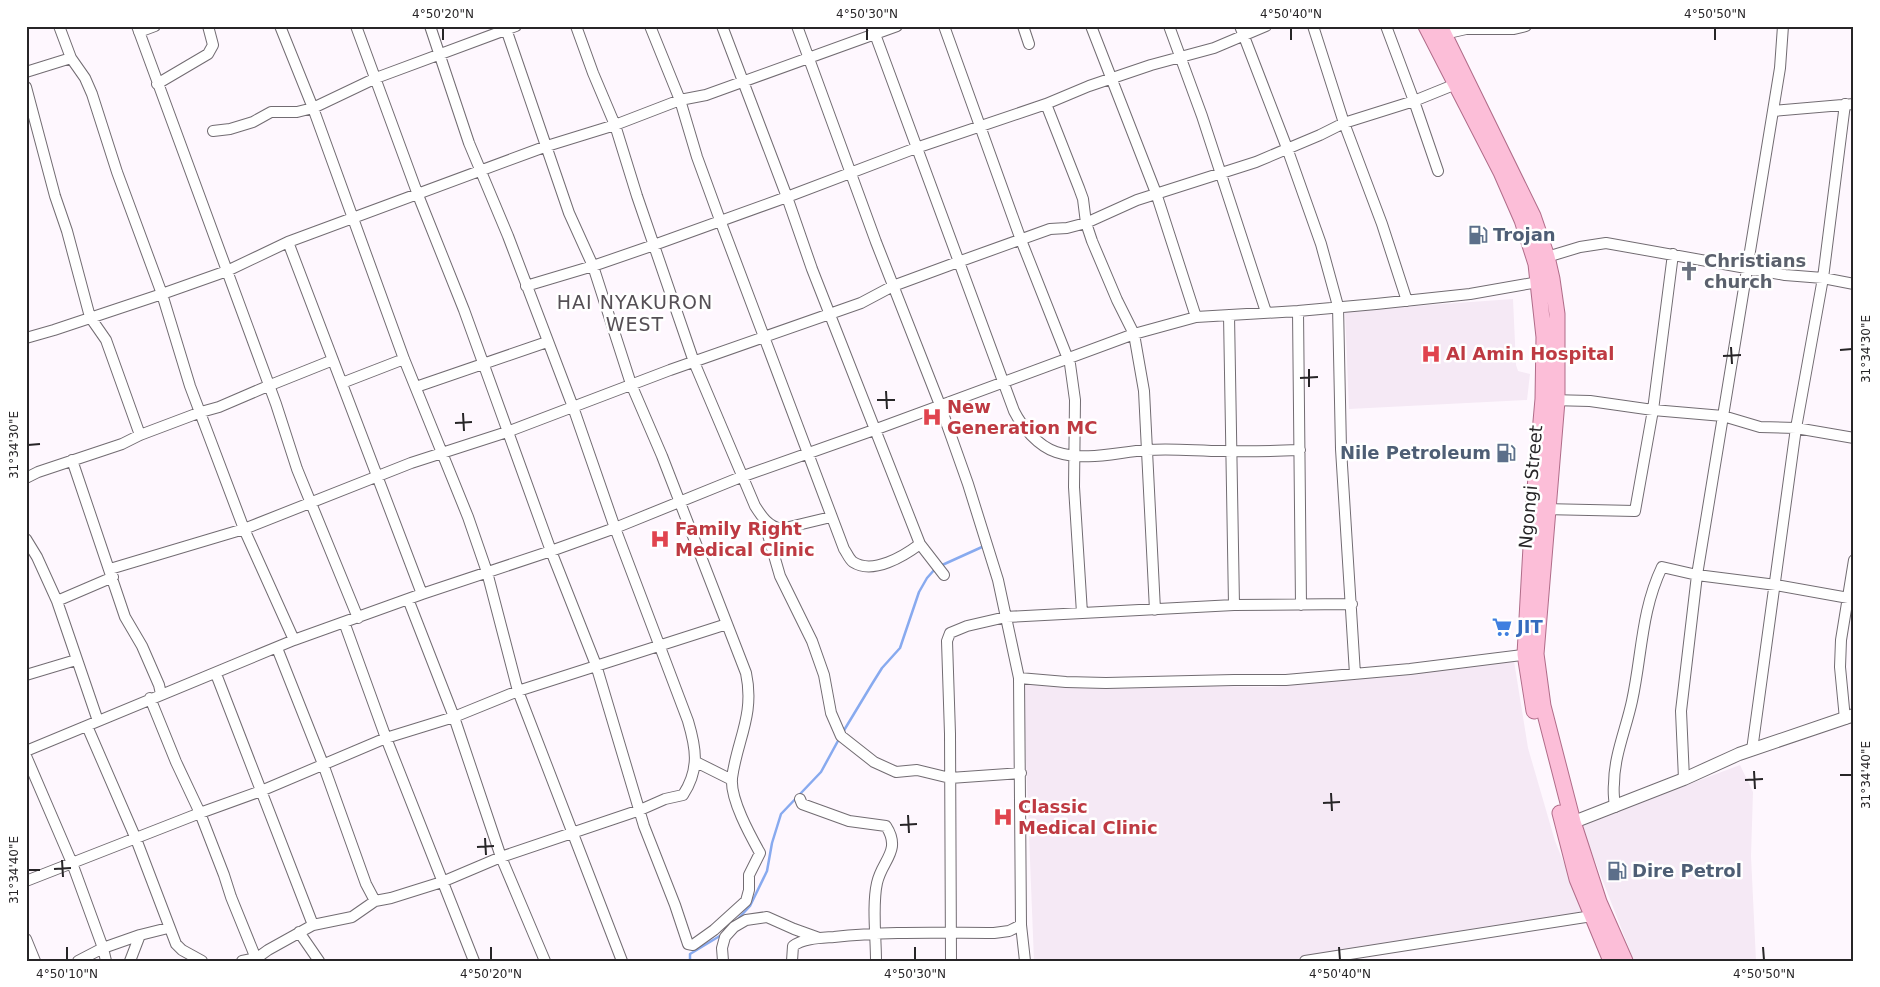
<svg xmlns="http://www.w3.org/2000/svg" width="1880" height="987" viewBox="0 0 1880 987" font-family="'DejaVu Sans',sans-serif">
	<style>
		.built { fill: #f5e9f5 }
		.lines { fill: none; stroke-linecap: round; stroke-linejoin: round }
		.stream { stroke: #88aaef; stroke-width: 2.5 }
		.minor-casing { stroke: #726c72; stroke-width: 12 }
		.tertiary-casing { stroke: #726c72; stroke-width: 14 }
		.primary-casing { stroke: #b06c89; stroke-width: 17 }
		.minor { stroke: #fff; stroke-width: 10 }
		.tertiary { stroke: #fff; stroke-width: 12 }
		.primary { stroke: #fcbed8; stroke-width: 15 }
		.ticks { fill: none; stroke: #272527; stroke-width: 2 }
		.labels { text-anchor: middle; stroke-width: 5; stroke-linejoin: round; paint-order: stroke }
		.service-label { font-size: 18px; font-weight: bold; fill: #4e5e75; stroke: #fff; text-anchor: start }
		.worship-label { font-size: 18px; font-weight: bold; fill: #5b616d; stroke: #fff; text-anchor: start }
		.health-label { font-size: 18px; font-weight: bold; fill: #be3a42; stroke: #fff; text-anchor: start }
		.street-label { font-size: 18px; fill: #272527; stroke: #fff }
		.shop-label { font-size: 18px; font-weight: bold; fill: #366cbe; stroke: #fff; text-anchor: start }
		.neighbourhood-label { font-size: 19px; letter-spacing: 1px; fill: #554f55; stroke: #fff }
		.neatline { fill: none; stroke: #272527; stroke-width: 2 }
		.ticks-label { font-size: 12px; text-anchor: middle; fill: #272527 }
	</style>
	<rect width="100%" height="100%" fill="#fef7fe"/>
	<path class="built" d="M 1513,299 L 1516,365 L 1518,371 L 1530,374 L 1527,400 L 1349,409 L 1345,311 Z
		M 1513,655 L 1528,748 L 1555,841 L 1585,914 L 1284,961 L 1034,961 L 1023,683 L 1269,687 L 1386,676 Z
		M 1740,765 L 1753,792 L 1751,856 L 1756,961 L 1634,961 L 1581,825 Z"/>
	<g class="lines">
		<path class="stream" d="M 940,566 L 982,547
			M 843,732 L 872,684 L 882,668 L 900,648 L 919,592 L 927,578 L 935,569
			M 736,921 L 750,906 L 767,871 L 772,843 L 781,814 L 821,772 L 839,739
			M 690,961 L 690,954 L 723,934"/>
		<defs>
			<path id="minor" d="M 59,26 L 71,58 L 85,78 L 92,94 L 117,172 L 162,294 L 227,271 L 288,242 L 547,146 L 615,125 L 680,100 L 706,95 L 897,26
				M 137,26 L 276,404 L 297,469 L 358,618
				M 280,26 L 313,108 L 404,359 L 468,517 L 487,572 L 518,691 L 622,961
				M 356,26 L 418,195 L 464,310 L 551,551 L 596,665 L 644,826 L 675,905 L 688,944 L 693,945 L 714,930 L 746,901 L 749,890 L 749,875 L 760,853 C 750,835 730,799 732,778 C 737,740 755,715 746,673 L 662,456 L 631,384 L 593,266 L 569,213 L 505,26
				M 576,26 L 593,73 L 615,125 L 637,196 L 694,362 L 755,506 C 762,517 768,526 781,529 L 831,517
				M 650,26 L 680,100 L 697,157 L 720,220 L 844,549 C 847,553 849,559 853,562 C 873,575 904,556 920,544
				M 722,26 L 787,197 L 812,269 L 920,544 L 944,575
				M 797,26 L 876,242 L 940,405 L 968,484 L 998,580 L 1019,678 L 1021,925 L 1025,961
				M 872,26 L 1014,411 C 1022,427 1038,446 1056,452 C 1086,462 1117,452 1147,450 C 1172,448 1198,451 1223,451 C 1249,452 1274,451 1300,450
				M 944,26 L 1021,240 L 1070,364 L 1075,400 L 1074,487 L 1082,613
				M 1023,26 L 1029,44
				M 1091,26 L 1156,193 L 1196,317
				M 1169,26 L 1202,116 L 1266,312
				M 1240,26 L 1287,148 L 1321,244 L 1338,306 L 1341,449 L 1355,674
				M 1313,26 L 1344,123 L 1382,224 L 1407,301
				M 1386,26 L 1414,101 L 1438,171
				M 139,32 L 155,26
				M 1444,34 L 1466,29 L 1514,29 L 1526,26
				M 26,72 L 71,58
				M 157,84 L 208,54 L 213,45 L 208,26
				M 26,87 L 55,196 L 67,231 L 90,317 L 106,340 L 140,435
				M 1046,104 L 1079,188 L 1083,199 L 1086,223 L 1092,241 L 1117,300 L 1134,334 L 1144,391 L 1155,610
				M 1773,111 L 1854,104
				M 213,131 L 230,129 L 253,122 L 271,112 L 297,112 L 313,108 L 376,78 L 516,26
				M 288,242 L 422,594
				M 1547,257 L 1580,247 L 1606,243 L 1785,275 L 1823,278 L 1854,284
				M 526,286 L 593,266 L 654,245 L 787,197 L 916,148 L 1046,104 L 1089,86 L 1151,65 L 1214,48 L 1266,26
				M 1298,311 L 1301,605
				M 1229,315 L 1234,605
				M 26,338 L 54,330 L 162,294 L 190,386 L 244,529 L 294,640
				M 342,383 L 404,359
				M 416,387 L 547,342
				M 1551,400 L 1590,401 L 1653,410 L 1723,416 L 1760,427 L 1796,428 L 1854,438
				M 72,460 L 125,617 L 142,646 L 159,685 L 161,694
				M 26,478 L 38,472 L 122,444 L 140,435 L 201,412 L 219,407 L 268,386 L 333,360
				M 1543,509 L 1635,511 L 1653,410 L 1673,254
				M 764,521 L 780,576 L 812,641 L 824,675 L 831,713 L 841,736 L 874,762 L 896,772 L 917,770 L 950,778 L 1021,773
				M 26,539 L 37,557 L 57,601 L 98,721
				M 110,569 L 244,529 L 411,463 L 507,432 L 670,370 L 861,303 L 893,286 L 958,262 L 1050,229 L 1067,228 L 1086,223 L 1137,200 L 1256,162 L 1320,135 L 1344,123 L 1414,101 L 1456,84
				M 408,599 L 454,717 L 501,857 L 545,961
				M 57,601 L 113,577
				M 344,622 L 386,738 L 474,961
				M 277,648 L 323,764 L 366,884 L 375,901
				M 216,674 L 313,925
				M 26,675 L 76,660
				M 1019,678 L 1066,682 L 1106,683 L 1234,680 L 1286,680 L 1410,669 L 1530,654
				M 150,698 L 176,762 L 200,813 L 224,875 L 231,897 L 257,961
				M 1845,719 L 1840,667 L 1841,640 L 1854,560
				M 87,726 L 136,839 L 176,944 L 182,950 L 202,961
				M 1752,750 L 1796,428 L 1823,278 L 1845,104
				M 26,751 L 294,640 L 422,594 L 551,551 L 615,528 L 741,477 L 874,430 L 1134,334 L 1196,317 L 1298,311 L 1376,304 L 1470,294 L 1544,281
				M 26,756 L 72,863 L 103,948 L 140,935
				M 696,762 L 732,780
				M 1684,779 L 1681,711 L 1697,575 L 1780,68 L 1783,26
				M 800,799 L 802,804 L 849,821 L 886,826 C 902,851 882,860 877,883 C 872,905 876,937 876,961
				M 1615,807 C 1614,799 1613,791 1614,784 C 1614,756 1626,729 1632,701 C 1642,655 1641,611 1662,567 L 1697,575 L 1776,585 L 1854,599
				M 26,881 L 200,813 L 261,791 L 386,738 L 454,717 L 518,691 L 727,624
				M 299,932 L 319,961
				M 26,939 L 35,961
				M 78,961 L 103,948 L 106,961
				M 130,961 L 140,935 L 168,928
				M 242,961 L 257,958 L 268,950 L 313,925 L 352,917 L 375,901 L 391,898 L 442,882 L 501,857 L 640,810 L 665,799 L 683,795 C 700,769 696,748 688,721 L 615,528 L 573,407 L 508,236 L 469,143 L 430,26
				M 723,961 L 722,948 L 725,937 L 734,927 L 746,920 L 767,917 L 794,929 L 819,938
				M 792,961 L 793,946 C 804,938 821,938 834,937 C 887,931 940,933 994,933 L 1009,931 L 1021,925
				M 951,961 L 950,734 L 947,641 L 950,633 L 967,626 L 1006,617 L 1234,605 L 1352,604
				M 1305,961 L 1592,916 L 1598,914"/>
			<path id="tertiary" d="M 1566,825 L 1684,779 L 1739,754 L 1854,715"/>
			<path id="primary" d="M 1426,26 L 1501,172 L 1522,220 L 1536,264 L 1544,337 L 1543,399 L 1533,511 L 1525,654 L 1534,711
				M 1440,26 L 1533,216 L 1547,257 L 1552,279 L 1557,314 L 1557,401 L 1536,654 L 1543,706 L 1573,822 L 1599,902 L 1625,961
				M 1560,813 L 1577,879 L 1611,961"/>
		</defs>
		<use href="#minor" class="minor-casing"/>
		<use href="#tertiary" class="tertiary-casing"/>
		<use href="#primary" class="primary-casing"/>
		<use href="#minor" class="minor"/>
		<use href="#tertiary" class="tertiary"/>
		<use href="#primary" class="primary"/>
	</g>
	<path class="ticks" d="M 443,28 L 443,40M 867,28 L 867,40M 1291,28 L 1291,40M 1715,28 L 1715,40M 1731,347 L 1732,364M 1840,350 L 1852,349M 1723,356 L 1741,355M 1309,369 L 1309,387M 1300,378 L 1318,377M 886,391 L 887,409M 877,400 L 895,400M 463,413 L 464,431M 455,423 L 472,422M 28,445 L 40,444M 1754,771 L 1755,789M 1840,775 L 1852,775M 1745,780 L 1763,779M 1331,793 L 1332,811M 1323,803 L 1340,802M 908,815 L 909,833M 900,825 L 917,824M 485,838 L 486,855M 477,847 L 494,846M 62,860 L 63,877M 54,869 L 71,868M 28,870 L 40,870M 67,947 L 67,960M 491,947 L 491,960M 915,947 L 915,960M 1339,947 L 1340,960M 1763,947 L 1764,960"/>
	<defs>
		<symbol id="fuel-bare" viewBox="-9 -9 18 18"><path d="M-5.5-6h7V0h2V4h1.3V-2.5L3-4.5l.8-.8L6-3V5H2.5V1h-1V6h-7ZM-4.2-4.7v3.2H.2V-4.7Z" fill="#5c6f8a" stroke="#fff" stroke-width="2.5" paint-order="stroke"/></symbol>
		<symbol id="church-bare" viewBox="-9 -9 18 18"><path d="M-1.2-6h2.4v3.5h3.3v2.4h-3.3V6h-2.4V-.1h-3.3v-2.4h3.3Z" fill="#6b7280" stroke="#fff" stroke-width="2.5" paint-order="stroke"/></symbol>
		<symbol id="hospital-bare" viewBox="-9 -9 18 18"><path d="M-5-5h3v3.5h4V-5h3V5h-3V1.5h-4V5h-3Z" fill="#e0444e" stroke="#fff" stroke-width="2.5" paint-order="stroke"/></symbol>
		<symbol id="supermarket-bare" viewBox="-9 -9 18 18"><path d="M-6-5.5h2.5l.6 2H6L4.5 2H-2.5L-4.4-4H-6ZM-1.5 3.2a1.3 1.3 0 1 0 .1 0ZM3 3.2a1.3 1.3 0 1 0 .1 0Z" fill="#3f7fe0" stroke="#fff" stroke-width="2.5" paint-order="stroke"/></symbol>
	</defs>
	<g fill-rule="evenodd">
		<use href="#fuel-bare" x="1464" y="221" width="28" height="28"/>
		<use href="#church-bare" x="1675" y="257" width="28" height="28"/>
		<use href="#hospital-bare" x="1417" y="340" width="28" height="28"/>
		<use href="#hospital-bare" x="918" y="403" width="28" height="28"/>
		<use href="#fuel-bare" x="1492" y="439" width="28" height="28"/>
		<use href="#hospital-bare" x="646" y="525" width="28" height="28"/>
		<use href="#supermarket-bare" x="1488" y="613" width="28" height="28"/>
		<use href="#hospital-bare" x="989" y="803" width="28" height="28"/>
		<use href="#fuel-bare" x="1603" y="857" width="28" height="28"/>
	</g>
	<g class="labels">
		<g class="service-label">
			<text x="1493" y="241">Trojan</text>
			<text x="1491" y="459" text-anchor="end">Nile Petroleum</text>
			<text x="1632" y="877">Dire Petrol</text>
		</g>
		<g class="worship-label">
			<text x="1704" y="267">Christians<tspan x="1704" dy="21">church</tspan></text>
		</g>
		<g class="health-label">
			<text x="1446" y="360">Al Amin Hospital</text>
			<text x="947" y="413">New<tspan x="947" dy="21">Generation MC</tspan></text>
			<text x="675" y="535">Family Right<tspan x="675" dy="21">Medical Clinic</tspan></text>
			<text x="1018" y="813">Classic<tspan x="1018" dy="21">Medical Clinic</tspan></text>
		</g>
		<g class="street-label">
			<text transform="translate(1531 487) rotate(-85)" y="6">Ngongi Street</text>
		</g>
		<g class="shop-label">
			<text x="1517" y="633">JIT</text>
		</g>
		<g class="neighbourhood-label">
			<text x="635" y="309">HAI NYAKURON<tspan x="635" dy="22">WEST</tspan></text>
		</g>
	</g>
	<rect width="1880" height="987" fill="none" stroke="#ffffff" stroke-width="55"/>
	<rect x="28" y="28" width="1824" height="932" class="neatline"/>
	<g class="ticks-label">
		<text x="443" y="18">4°50'20"N</text>
		<text x="867" y="18">4°50'30"N</text>
		<text x="1291" y="18">4°50'40"N</text>
		<text x="1715" y="18">4°50'50"N</text>
		<text transform="translate(1866 349) rotate(-90)" y="4">31°34'30"E</text>
		<text transform="translate(14 445) rotate(-90)" y="4">31°34'30"E</text>
		<text transform="translate(1866 775) rotate(-90)" y="4">31°34'40"E</text>
		<text transform="translate(14 870) rotate(-90)" y="4">31°34'40"E</text>
		<text x="67" y="978">4°50'10"N</text>
		<text x="491" y="978">4°50'20"N</text>
		<text x="915" y="978">4°50'30"N</text>
		<text x="1340" y="978">4°50'40"N</text>
		<text x="1764" y="978">4°50'50"N</text>
	</g>
</svg>
